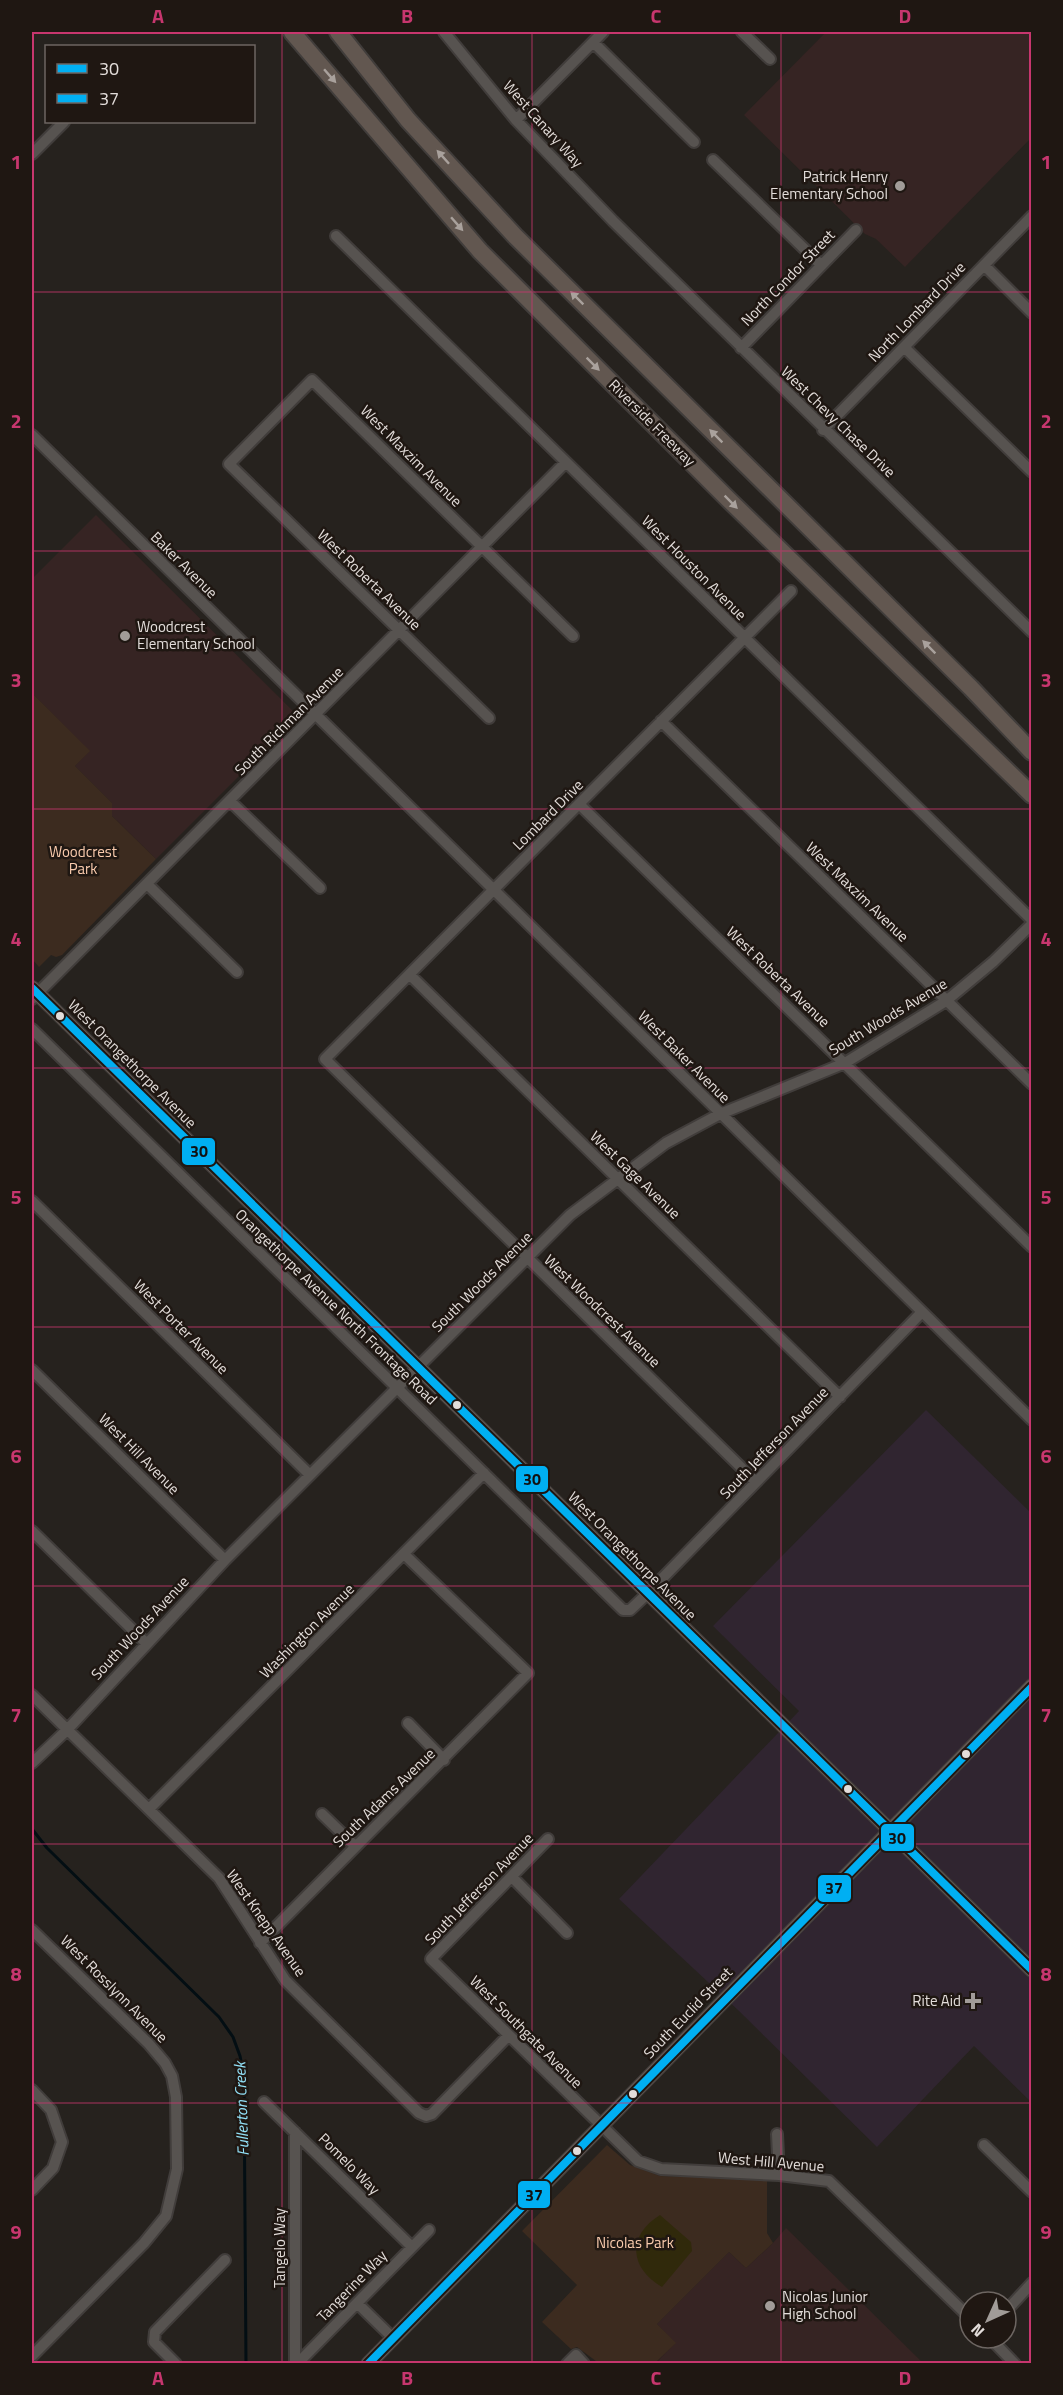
<svg xmlns="http://www.w3.org/2000/svg" width="1063" height="2395" viewBox="0 0 1063 2395" font-family="'Titillium Web',sans-serif">
	<style>
		.commercial { fill: #302530 }
		.education { fill: #362423 }
		.green { fill: #3c2b1f }
		.sand { fill: #30290b }
		.lines { fill: none; stroke-linecap: round; stroke-linejoin: round }
		.stream { stroke: #030e13; stroke-width: 3 }
		.minor-casing { stroke: #413d3b; stroke-width: 14 }
		.major-casing { stroke: #413d3b; stroke-width: 16 }
		.highway-casing { stroke: #413d3b; stroke-width: 20 }
		.minor { stroke: #575350; stroke-width: 10 }
		.major { stroke: #625853; stroke-width: 14 }
		.highway { stroke: #625750; stroke-width: 16 }
		.bus-1-casing { stroke: #1f1712; stroke-width: 12 }
		.bus-2-casing { stroke: #1f1712; stroke-width: 12 }
		.bus-1 { stroke: #00aff2; stroke-width: 8 }
		.bus-2 { stroke: #00aff2; stroke-width: 8 }
		.oneway { fill: #a9a19c }
		.grid { fill: none; stroke: #c7366e; stroke-width: 1.5; stroke-opacity: 0.55 }
		.poi-dot { fill: #a19c98; stroke: #1f1712; stroke-width: 2 }
		.bus-dot { fill: #e3ddda; stroke: #1f1712; stroke-width: 2 }
		.labels { text-anchor: middle; stroke-width: 5; stroke-linejoin: round; paint-order: stroke }
		.street-label { font-size: 15px; fill: #e3ddda; stroke: #1f1712 }
		.poi-label { font-size: 15px; fill: #e3ddda; stroke: #1f1712; text-anchor: end }
		.park-label { font-size: 15px; fill: #facbad; stroke: #1f1712 }
		.water-label { font-size: 16px; font-style: italic; fill: #92e0f7; stroke: #1f1712 }
		.line-badge { stroke: #1f1712; stroke-width: 2 }
		.pale-badge-label { font-size: 16px; text-anchor: middle; font-weight: bold; fill: #111 }
		.neatline { fill: none; stroke: #c7366e; stroke-width: 2 }
		.grid-label { font-size: 20px; text-anchor: middle; font-weight: bold; fill: #c7366e }
	</style>
	<rect width="100%" height="100%" fill="#26221e"/>
	<path class="commercial" d="M 926,1410 L 1031,1513 L 1031,2102 L 974,2046 L 877,2147 L 738,2010 L 619,1899 L 799,1711 L 713,1626 Z"/>
	<path class="education" d="M 826,32 L 1031,32 L 1031,138 L 905,267 L 876,239 L 865,234 L 744,115 Z
		M 96,515 L 292,710 L 294,716 L 293,722 L 156,859 L 112,816 L 112,803 L 75,766 L 89,751 L 32,693 L 32,579 Z
		M 786,2228 L 923,2363 L 655,2364 L 675,2343 L 657,2324 L 729,2252 L 746,2268 L 773,2243 Z"/>
	<path class="green" d="M 32,693 L 90,751 L 75,766 L 112,803 L 112,816 L 156,859 L 62,955 L 56,957 L 51,955 L 39,967 L 32,959 Z
		M 607,2145 L 630,2165 L 660,2176 L 767,2179 L 767,2233 L 773,2243 L 746,2268 L 729,2252 L 657,2324 L 676,2343 L 655,2363 L 600,2364 L 577,2347 L 571,2349 L 542,2322 L 577,2285 L 522,2231 Z"/>
	<path class="sand" d="M 660,2215 L 691,2242 L 692,2251 L 662,2287 C 629,2268 627,2235 660,2215 Z"/>
	<g class="lines">
		<path class="stream" d="M 32,1829 L 47,1848 L 219,2017 L 233,2037 L 240,2056 L 244,2076 L 246,2364"/>
		<defs>
			<path id="minor" d="M 444,32 L 516,120 L 613,221 L 1032,632
				M 742,32 L 770,59
				M 593,42 L 694,142
				M 516,120 L 603,32
				M 32,154 L 64,122
				M 713,160 L 821,265
				M 336,236 L 1032,920
				M 984,265 L 1032,313
				M 904,347 L 1032,472
				M 741,348 L 856,230
				M 823,430 L 1032,216
				M 32,435 L 1032,1420
				M 489,718 L 229,464 L 312,380 L 573,636
				M 661,721 L 1032,1084
				M 230,801 L 320,888
				M 579,804 L 1032,1247
				M 147,884 L 237,972
				M 410,975 L 840,1397
				M 32,999 L 566,462
				M 32,1029 L 623,1610 L 630,1610 L 647,1594 L 922,1312
				M 32,1201 L 309,1474
				M 32,1370 L 225,1560
				M 756,1482 L 325,1059 L 791,591
				M 32,1531 L 146,1643
				M 32,1695 L 219,1878 L 285,1980 L 419,2113 L 426,2116 L 432,2114 L 508,2036
				M 408,1723 L 444,1760
				M 32,1763 L 67,1730 L 225,1560 L 570,1215 L 666,1143 L 720,1114 L 845,1063 L 946,1001 L 993,962 L 1032,924
				M 149,1809 L 484,1473
				M 322,1814 L 355,1846
				M 548,1839 L 431,1959 L 638,2161 L 661,2169 L 779,2175 L 829,2181 L 970,2318
				M 512,1877 L 567,1933
				M 32,1930 L 149,2044 L 165,2063 L 172,2076 L 176,2097 L 177,2169 L 166,2216 L 144,2243 L 32,2356
				M 260,1943 L 528,1673 L 405,1555
				M 32,2090 L 51,2110 L 62,2142 L 53,2168 L 32,2190
				M 264,2102 L 412,2247
				M 295,2132 L 295,2364
				M 777,2134 L 779,2175
				M 984,2145 L 1032,2192
				M 357,2303 L 393,2338
				M 1006,2311 L 1032,2283
				M 990,2338 L 1015,2364
				M 176,2364 L 154,2342 L 155,2332 L 225,2260
				M 297,2364 L 429,2230
				M 567,2364 L 576,2355 L 584,2364"/>
			<path id="major" d="M 32,988 L 1032,1970
				M 368,2364 L 1032,1686"/>
			<path id="highway" d="M 292,32 L 480,251 L 729,500 L 1032,795
				M 338,32 L 408,120 L 515,236 L 971,688 L 1032,752"/>
		</defs>
		<use href="#minor" class="minor-casing"/>
		<use href="#major" class="major-casing"/>
		<use href="#highway" class="highway-casing"/>
		<use href="#minor" class="minor"/>
		<use href="#major" class="major"/>
		<use href="#highway" class="highway"/>
		<defs>
			<path id="bus-1" d="M 32,988 L 1032,1970"/>
			<path id="bus-2" d="M 368,2364 L 1032,1687"/>
		</defs>
		<use href="#bus-1" class="bus-1-casing"/>
		<use href="#bus-2" class="bus-2-casing"/>
		<use href="#bus-1" class="bus-1"/>
		<use href="#bus-2" class="bus-2"/>
	</g>
	<defs><path id="oneway-solid" d="M-6-.8H1V-3.2L6.5 0L1 3.2V.8H-6Z" transform="scale(1.5)"/></defs>
	<g class="oneway">
		<use href="#oneway-solid" transform="translate(330 76) rotate(49)"/>
		<use href="#oneway-solid" transform="translate(443 157) rotate(-132)"/>
		<use href="#oneway-solid" transform="translate(457 224) rotate(49)"/>
		<use href="#oneway-solid" transform="translate(577 298) rotate(-135)"/>
		<use href="#oneway-solid" transform="translate(593 364) rotate(45)"/>
		<use href="#oneway-solid" transform="translate(716 436) rotate(-135)"/>
		<use href="#oneway-solid" transform="translate(731 502) rotate(45)"/>
		<use href="#oneway-solid" transform="translate(929 647) rotate(-135)"/>
	</g>
	<path class="grid" d="M 282,32 L 282,2364M 532,32 L 532,2364M 781,32 L 781,2364M 32,292 L 1032,292M 32,551 L 1032,551M 32,809 L 1032,809M 32,1068 L 1032,1068M 32,1327 L 1032,1327M 32,1586 L 1032,1586M 32,1844 L 1032,1844M 32,2103 L 1032,2103"/>
	<g class="poi-dot">
		<circle cx="900" cy="186" r="6"/>
		<circle cx="125" cy="636" r="6"/>
		<path d="M970 1992h6v6h6v6h-6v6h-6v-6h-6v-6h6z"/>
		<circle cx="770" cy="2306" r="6"/>
	</g>
	<g class="bus-dot">
		<circle cx="60" cy="1016" r="5"/>
		<circle cx="457" cy="1405" r="5"/>
		<circle cx="966" cy="1754" r="5"/>
		<circle cx="848" cy="1789" r="5"/>
		<circle cx="633" cy="2094" r="5"/>
		<circle cx="577" cy="2151" r="5"/>
	</g>
	<g class="labels">
		<g class="street-label">
			<text transform="translate(543 124) rotate(48)" y="5">West Canary Way</text>
			<text transform="translate(788 278) rotate(-46)" y="5">North Condor Street</text>
			<text transform="translate(917 312) rotate(-46)" y="5">North Lombard Drive</text>
			<text transform="translate(838 422) rotate(44)" y="5">West Chevy Chase Drive</text>
			<text transform="translate(652 423) rotate(45)" y="5">Riverside Freeway</text>
			<text transform="translate(411 456) rotate(45)" y="5">West Maxzim Avenue</text>
			<text transform="translate(184 565) rotate(45)" y="5">Baker Avenue</text>
			<text transform="translate(694 568) rotate(45)" y="5">West Houston Avenue</text>
			<text transform="translate(369 580) rotate(44)" y="5">West Roberta Avenue</text>
			<text transform="translate(289 721) rotate(-45)" y="5">South Richman Avenue</text>
			<text transform="translate(548 815) rotate(-45)" y="5">Lombard Drive</text>
			<text transform="translate(857 892) rotate(44)" y="5">West Maxzim Avenue</text>
			<text transform="translate(778 977) rotate(44)" y="5">West Roberta Avenue</text>
			<text transform="translate(888 1017) rotate(-31)" y="5">South Woods Avenue</text>
			<text transform="translate(684 1057) rotate(45)" y="5">West Baker Avenue</text>
			<text transform="translate(132 1064) rotate(45)" y="5">West Orangethorpe Avenue</text>
			<text transform="translate(635 1175) rotate(44)" y="5">West Gage Avenue</text>
			<text transform="translate(482 1282) rotate(-45)" y="5">South Woods Avenue</text>
			<text transform="translate(336 1307) rotate(44)" y="5">Orangethorpe Avenue North Frontage Road</text>
			<text transform="translate(602 1311) rotate(44)" y="5">West Woodcrest Avenue</text>
			<text transform="translate(181 1327) rotate(45)" y="5">West Porter Avenue</text>
			<text transform="translate(774 1443) rotate(-46)" y="5">South Jefferson Avenue</text>
			<text transform="translate(139 1454) rotate(45)" y="5">West Hill Avenue</text>
			<text transform="translate(632 1556) rotate(45)" y="5">West Orangethorpe Avenue</text>
			<text transform="translate(140 1628) rotate(-47)" y="5">South Woods Avenue</text>
			<text transform="translate(307 1631) rotate(-45)" y="5">Washington Avenue</text>
			<text transform="translate(384 1798) rotate(-44)" y="5">South Adams Avenue</text>
			<text transform="translate(479 1889) rotate(-46)" y="5">South Jefferson Avenue</text>
			<text transform="translate(266 1923) rotate(55)" y="5">West Knepp Avenue</text>
			<text transform="translate(114 1989) rotate(45)" y="5">West Rosslynn Avenue</text>
			<text transform="translate(688 2013) rotate(-46)" y="5">South Euclid Street</text>
			<text transform="translate(526 2032) rotate(45)" y="5">West Southgate Avenue</text>
			<text transform="translate(771 2162) rotate(5)" y="5">West Hill Avenue</text>
			<text transform="translate(349 2164) rotate(45)" y="5">Pomelo Way</text>
			<text transform="translate(280 2248) rotate(-90)" y="5">Tangelo Way</text>
			<text transform="translate(352 2286) rotate(-46)" y="5">Tangerine Way</text>
		</g>
		<g class="poi-label">
			<text x="888" y="182">Patrick Henry<tspan x="888" dy="17">Elementary School</tspan></text>
			<text x="137" y="632" text-anchor="start">Woodcrest<tspan x="137" dy="17">Elementary School</tspan></text>
			<text x="961" y="2006">Rite Aid</text>
			<text x="782" y="2302" text-anchor="start">Nicolas Junior<tspan x="782" dy="17">High School</tspan></text>
		</g>
		<g class="park-label">
			<text x="83" y="857">Woodcrest<tspan x="83" dy="17">Park</tspan></text>
			<text x="635" y="2248">Nicolas Park</text>
		</g>
		<g class="water-label">
			<text transform="translate(241 2109) rotate(-92)" y="6">Fullerton Creek</text>
		</g>
	</g>
	<g class="line-badge">
		<rect x="181" y="1137" width="35" height="29" rx="6" fill="#00aff2"/>
		<rect x="515" y="1465" width="34" height="28" rx="6" fill="#00aff2"/>
		<rect x="880" y="1823" width="35" height="29" rx="6" fill="#00aff2"/>
		<rect x="817" y="1874" width="35" height="29" rx="6" fill="#00aff2"/>
		<rect x="517" y="2180" width="34" height="29" rx="6" fill="#00aff2"/>
	</g>
	<g class="pale-badge-label">
		<text x="199" y="1157">30</text>
		<text x="532" y="1485">30</text>
		<text x="897" y="1844">30</text>
		<text x="834" y="1894">37</text>
		<text x="534" y="2201">37</text>
	</g>
	<rect width="1063" height="2395" fill="none" stroke="#1f1712" stroke-width="66"/>
	<rect x="45" y="45" width="210" height="78" fill="#1f1712" stroke="#6d6662" stroke-width="1.5"/>
	<rect x="57" y="64" width="30" height="9" fill="#00aff2" stroke="#6d6662" stroke-width="1.5"/>
	<text x="99" y="75" font-size="18" fill="#e3ddda">30</text>
	<rect x="57" y="94" width="30" height="9" fill="#00aff2" stroke="#6d6662" stroke-width="1.5"/>
	<text x="99" y="105" font-size="18" fill="#e3ddda">37</text>
	<g transform="translate(988 2320) rotate(225)"><circle r="28" fill="#1f1712" stroke="#6d6662" stroke-width="1.5"/>
	<path d="M0-4.5L10 22L0 15L-10 22Z" fill="#a19c98"/>
	<text y="-9" font-size="16" font-weight="bold" text-anchor="middle" fill="#e3ddda">N</text>
	</g>
	<rect x="33" y="33" width="997" height="2329" class="neatline"/>
	<g class="grid-label">
		<text x="158" y="23">A</text>
		<text x="407" y="23">B</text>
		<text x="656" y="23">C</text>
		<text x="905" y="23">D</text>
		<text x="16" y="169">1</text>
		<text x="1046" y="169">1</text>
		<text x="16" y="428">2</text>
		<text x="1046" y="428">2</text>
		<text x="16" y="687">3</text>
		<text x="1046" y="687">3</text>
		<text x="16" y="946">4</text>
		<text x="1046" y="946">4</text>
		<text x="16" y="1204">5</text>
		<text x="1046" y="1204">5</text>
		<text x="16" y="1463">6</text>
		<text x="1046" y="1463">6</text>
		<text x="16" y="1722">7</text>
		<text x="1046" y="1722">7</text>
		<text x="16" y="1981">8</text>
		<text x="1046" y="1981">8</text>
		<text x="16" y="2239">9</text>
		<text x="1046" y="2239">9</text>
		<text x="158" y="2385">A</text>
		<text x="407" y="2385">B</text>
		<text x="656" y="2385">C</text>
		<text x="905" y="2385">D</text>
	</g>
</svg>
